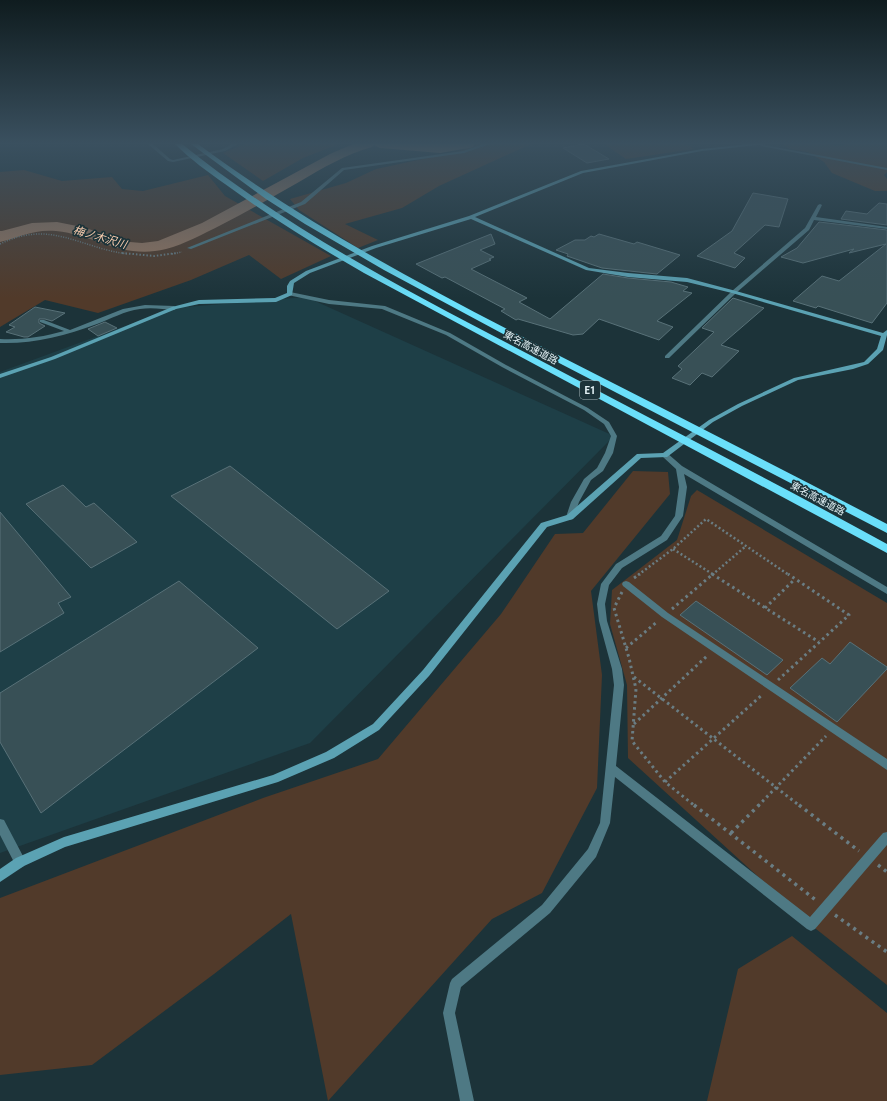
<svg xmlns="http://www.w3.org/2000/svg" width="887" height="1101" viewBox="0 0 887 1101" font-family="'Roboto Condensed','Noto Sans JP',sans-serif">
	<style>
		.built { fill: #1e3f47 }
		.green { fill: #513a2a }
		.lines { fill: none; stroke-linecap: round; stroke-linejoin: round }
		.river { fill: #967660; fill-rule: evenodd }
		.building { fill: #385056; stroke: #587178 }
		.path-far4 { stroke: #6a7d83; stroke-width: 1.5; stroke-dasharray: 1 1.5; stroke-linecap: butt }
		.path-far3 { stroke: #6a7d83; stroke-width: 2; stroke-dasharray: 1.5 2; stroke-linecap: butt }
		.path-far2 { stroke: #6a7d83; stroke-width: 2.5; stroke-dasharray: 2 2.5; stroke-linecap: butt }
		.path-far1 { stroke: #6a7d83; stroke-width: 3; stroke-dasharray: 2.5 3.5; stroke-linecap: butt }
		.path { stroke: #6a7d83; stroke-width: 3.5; stroke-dasharray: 3 4.5; stroke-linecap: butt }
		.street { fill: #4e7984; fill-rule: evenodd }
		.secondary { fill: #5ba2b3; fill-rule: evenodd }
		.highway { fill: #6adffa; fill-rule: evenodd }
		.labels { text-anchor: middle; stroke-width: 3.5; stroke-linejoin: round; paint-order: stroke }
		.far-street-label { font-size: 10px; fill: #e1eff3; stroke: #1c3339 }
		.far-water-label { font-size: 11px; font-style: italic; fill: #facdaf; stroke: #1c3339 }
		.shield { fill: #1c3339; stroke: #a6b7bb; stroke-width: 1 }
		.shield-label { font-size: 11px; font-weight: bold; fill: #e1eff3 }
	</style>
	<rect width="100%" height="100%" fill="#1c3339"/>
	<path class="built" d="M 306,297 L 614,436 L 310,743 L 0,853 L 0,372 L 174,308 Z"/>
	<path class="green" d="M 245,144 L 339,144 L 303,158 L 263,181 L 223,153 Z
		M 476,144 L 531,144 L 439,186 L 402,208 L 345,224 L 378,240 L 358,248 L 299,210 L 290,199 L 346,183 L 376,169 L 460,151 Z
		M 604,144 L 687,144 L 694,149 L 626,159 Z
		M 784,144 L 830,144 L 836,146 L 847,144 L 887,144 L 887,172 L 884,175 L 887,179 L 887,191 L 875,191 L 832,173 L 824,162 L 808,152 L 790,149 L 783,145 Z
		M 24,170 L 62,181 L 112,177 L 122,189 L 143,191 L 208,175 L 225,196 L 331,256 L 281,279 L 249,255 L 191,280 L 98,313 L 45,300 L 0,327 L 0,172 Z
		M 633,471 L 668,472 L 670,494 L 591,591 L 602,675 L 597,788 L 542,893 L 492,919 L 328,1101 L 291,914 L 214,974 L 92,1065 L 0,1075 L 0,898 L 263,798 L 378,759 L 501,614 L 555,534 L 583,533 Z
		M 697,490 L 887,603 L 887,985 L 811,925 L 628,758 L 627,685 L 610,624 L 612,590 L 677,540 L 691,496 Z
		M 792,936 L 887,1013 L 887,1101 L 707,1101 L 738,969 Z"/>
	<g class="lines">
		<path class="river" d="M 353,144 L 475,144 L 473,147 L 469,148 L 440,153 L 380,148 L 374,145 L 372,147 C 346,154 323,168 299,182 C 273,197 248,211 221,225 C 203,234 185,244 166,249 C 123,260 96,235 56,231 C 33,229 21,237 0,242 L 0,231 L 2,231 L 32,223 L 57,222 L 82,227 L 130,242 L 142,243 L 158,241 L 202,223 L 330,154 Z"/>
	</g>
	<path class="building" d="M 584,144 L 609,159 L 587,163 L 563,148 Z
		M 753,193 L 788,199 L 779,227 L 765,225 L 734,253 L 745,258 L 735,268 L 697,256 L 732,231 Z
		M 879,203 L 887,204 L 887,225 L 841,219 L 846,211 L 867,214 Z
		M 819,222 L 887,230 L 887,303 L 872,323 L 818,306 L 816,308 L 793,301 L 822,276 L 839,281 L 886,244 L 849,253 L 854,249 L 803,263 L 781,257 L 797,248 Z
		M 491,234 L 495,244 L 480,250 L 494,257 L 489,259 L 491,260 L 471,269 L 527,298 L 519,302 L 550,319 L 603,274 L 628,278 L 671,282 L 688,287 L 683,291 L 692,293 L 657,321 L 673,327 L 659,340 L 599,319 L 583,334 L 573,335 L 518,319 L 516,320 L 501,311 L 505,309 L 445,277 L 442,278 L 416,264 Z
		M 599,234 L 634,244 L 637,242 L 680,255 L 657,274 L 602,268 L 567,256 L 568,254 L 556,250 L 575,240 L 585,240 L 591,236 L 594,237 Z
		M 733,298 L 764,308 L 721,345 L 739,351 L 712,377 L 702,373 L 690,385 L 672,378 L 682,369 L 678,366 L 714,332 L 702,328 Z
		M 35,307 L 65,313 L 52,321 L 45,319 L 39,319 L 39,323 L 45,326 L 28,337 L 24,337 L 6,332 L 15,327 L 9,325 Z
		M 105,322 L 117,328 L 98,336 L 88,329 Z
		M 230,466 L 389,591 L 337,629 L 171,496 Z
		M 63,485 L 86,507 L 94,503 L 137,542 L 91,568 L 26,504 Z
		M 0,512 L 71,597 L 58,603 L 64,613 L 0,652 Z
		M 179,581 L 258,648 L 41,813 L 0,742 L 0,693 Z
		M 696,601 L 783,660 L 767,675 L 680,615 Z
		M 850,642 L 887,667 L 887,669 L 837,722 L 790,688 L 822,658 L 830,664 Z"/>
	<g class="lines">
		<path class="path-far4" d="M 0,244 C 51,219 79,248 128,254
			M 172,254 L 182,252"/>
		<path class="path-far3" d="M 122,253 L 154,256 L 177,253"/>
		<path class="path-far2" d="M 673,549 L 714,575
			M 638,575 L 673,549 L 706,519 L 789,575
			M 712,575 L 746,546"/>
		<path class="path-far1" d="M 712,574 L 819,642
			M 634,578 L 640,574
			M 622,592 L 614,608 L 629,658 L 636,689 L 632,741 L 665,782 L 695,806
			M 765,608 L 795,579
			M 672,609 L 713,574
			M 626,648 L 658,621
			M 634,677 L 800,806
			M 778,680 L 849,615 L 788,574
			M 634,724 L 708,655
			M 665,782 L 763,694
			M 758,806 L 826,736"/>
		<path class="path" d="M 694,805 L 817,901
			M 799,805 L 859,851
			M 731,833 L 759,805
			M 878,865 L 887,872
			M 835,915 L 887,952"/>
		<path class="street" d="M 148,144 L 153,144 L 170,159 L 173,160 L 223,149 L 232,144 L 238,144 L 225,151 L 173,162 L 168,161 Z
			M 483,144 L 490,144 L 464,153 L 344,170 L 305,204 L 191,249 L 187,248 L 301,202 L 342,168 L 463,151 Z
			M 760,144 L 887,168 L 887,170 L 761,146 Z
			M 820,204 L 822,205 L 816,217 L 887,227 L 887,229 L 814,220 L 809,230 L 736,293 L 669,358 L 665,358 L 665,356 L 732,291 L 805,228 L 818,205 Z
			M 290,292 L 329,300 L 385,306 L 450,333 L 506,365 L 588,408 L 609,422 L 617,436 L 613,453 L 603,471 L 591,480 L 579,502 L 573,519 L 570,520 L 566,517 L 571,502 L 584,479 L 597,468 L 605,453 L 611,436 L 604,424 L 584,410 L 502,367 L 446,335 L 382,309 L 329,304 L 288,295 L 288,293 Z
			M 145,305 L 174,306 L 177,308 L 174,310 C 163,309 151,307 140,309 C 124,311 111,319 97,324 C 65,336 33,344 0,343 L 0,339 C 22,340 43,337 64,331 L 40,322 L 40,320 L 44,320 L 70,330 L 123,309 Z
			M 663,453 L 667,453 L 682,466 L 887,587 L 887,594 L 684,474 L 687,487 L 683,516 L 667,540 L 622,568 L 609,585 L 605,604 L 607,621 L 622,669 L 624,685 L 616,766 L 810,917 L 883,833 L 887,832 L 887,845 L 815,929 L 811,931 L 807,929 L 615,777 L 610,823 L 596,857 L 550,913 L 461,987 L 455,1013 L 474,1101 L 460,1101 L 443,1013 L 450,983 L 452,979 L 542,905 L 588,849 L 600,823 L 614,685 L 612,669 L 599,621 L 597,604 L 601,584 L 616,564 L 661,536 L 675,516 L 679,487 L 676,469 L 663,457 L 661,455 Z
			M 626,581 L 629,582 L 668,613 L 887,759 L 887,770 L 662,617 L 623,586 L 622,584 L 623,582 Z
			M 0,819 L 4,820 L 24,858 L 26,862 L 24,866 L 20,868 L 16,866 L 0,835 Z"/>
		<path class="secondary" d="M 749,144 L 766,144 L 702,151 L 583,173 L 475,217 L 589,268 L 628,273 L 687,278 L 736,291 L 883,333 L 887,330 L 887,335 L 883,350 L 868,364 L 853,369 L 798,380 L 742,406 L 713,422 L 667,457 L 641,458 L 573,519 L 547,527 L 429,676 L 379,730 L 334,758 L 278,782 L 65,847 L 24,866 L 0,882 L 0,869 L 16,858 L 64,837 L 273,775 L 326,752 L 373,724 L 423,670 L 541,523 L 567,515 L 637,454 L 663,453 L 709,420 L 738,404 L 794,378 L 864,362 L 877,349 L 881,336 L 732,293 L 687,282 L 628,277 L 586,270 L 471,219 L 376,248 L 310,273 L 294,283 L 292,295 L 276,302 L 199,304 L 176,309 L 55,359 L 0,378 L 0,374 L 51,357 L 172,307 L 199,300 L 275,298 L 287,293 L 287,286 L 290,281 L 306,271 L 372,246 L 469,216 L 581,171 L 702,149 Z"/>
		<path class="highway" d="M 175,144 L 182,144 C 289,230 409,292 530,355 C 649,418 769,479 887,544 L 887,553 L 364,273 C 317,246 270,217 225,184 C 208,172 190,159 175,144 Z
			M 191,144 L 198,144 C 309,226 430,290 552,352 C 664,409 776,466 887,524 L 887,533 L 505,335 L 384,270 L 305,224 L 266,199 Z"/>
	</g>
	<linearGradient id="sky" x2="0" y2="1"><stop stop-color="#0f1c1f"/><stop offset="0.48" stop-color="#3a505f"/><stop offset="1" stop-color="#3a505f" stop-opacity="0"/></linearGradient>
	<rect width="887" height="298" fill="url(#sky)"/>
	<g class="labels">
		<g class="far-street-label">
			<text transform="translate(531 347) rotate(28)" y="4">東名高速道路</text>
			<text transform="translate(818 498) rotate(28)" y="4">東名高速道路</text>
		</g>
		<g class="far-water-label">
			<text transform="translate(100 237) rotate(16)" y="4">梅ノ木沢川</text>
		</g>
		<rect class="shield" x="580" y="381" width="20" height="18" rx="3"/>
		<g class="shield-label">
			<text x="590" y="394">E1</text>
		</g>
	</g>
</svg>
